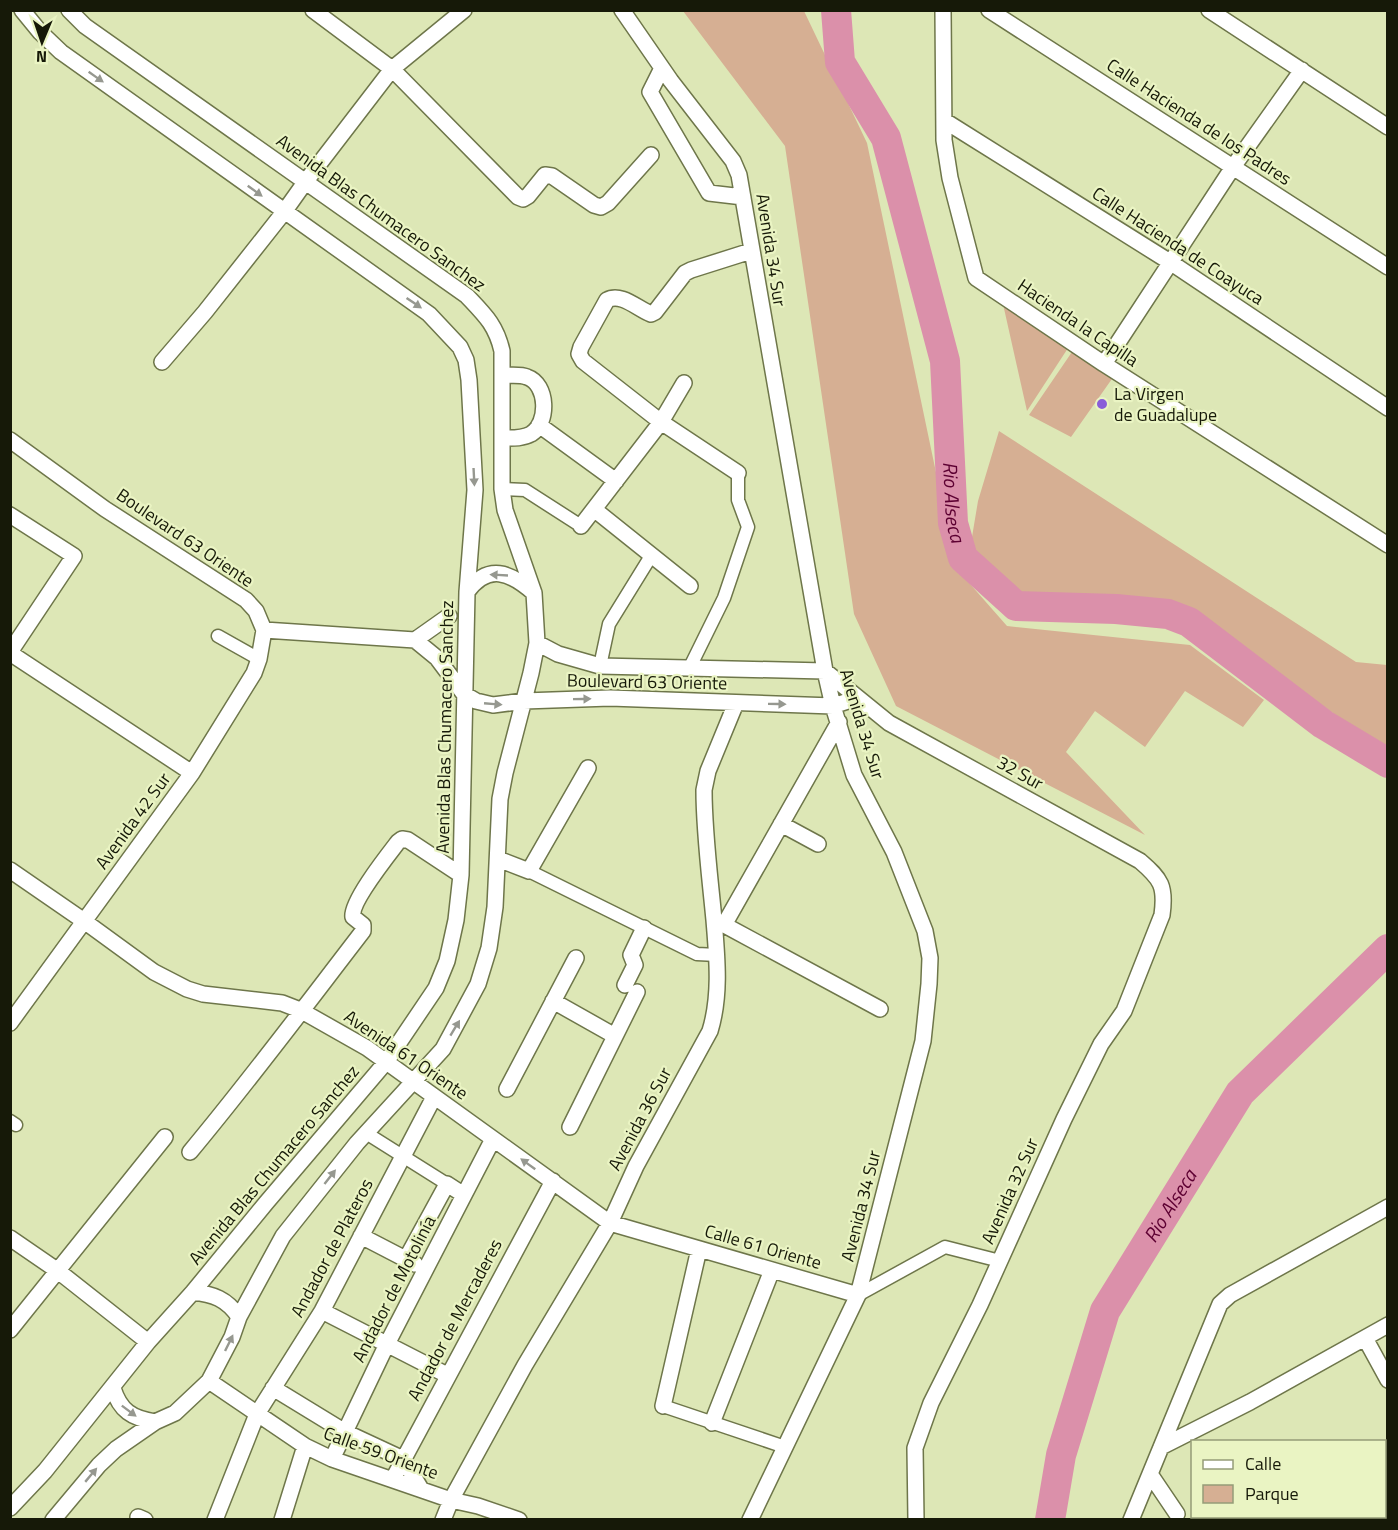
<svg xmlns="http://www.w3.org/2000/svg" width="1398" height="1530" viewBox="0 0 1398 1530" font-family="'Titillium Web',sans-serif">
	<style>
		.green { fill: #d6af93 }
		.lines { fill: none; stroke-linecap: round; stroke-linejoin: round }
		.river { stroke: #db90aa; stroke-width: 30 }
		.pedestrian-casing { stroke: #6e764a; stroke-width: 15 }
		.minor-casing { stroke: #6e764a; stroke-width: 18 }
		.pedestrian { stroke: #fff; stroke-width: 12 }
		.minor { stroke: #fff; stroke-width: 15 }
		.oneway { fill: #969890 }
		.poi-dot { fill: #895ed8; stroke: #eaf4c3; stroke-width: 2 }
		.labels { text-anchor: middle; stroke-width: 4.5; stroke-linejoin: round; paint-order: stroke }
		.street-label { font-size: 18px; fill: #161908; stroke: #eaf4c3 }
		.poi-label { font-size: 18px; fill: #161908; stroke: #eaf4c3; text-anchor: start }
		.water-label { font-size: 20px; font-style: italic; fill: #5d0032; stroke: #eaf4c3 }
	</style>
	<rect width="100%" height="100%" fill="#dde7b6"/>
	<path class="green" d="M 683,11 L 804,11 L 867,143 L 956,568 L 1007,626 L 1190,645 L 1264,700 L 1243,727 L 1185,691 L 1145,747 L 1095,711 L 1066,752 L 1145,835 L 896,706 L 854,614 L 785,146 Z
		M 1003,304 L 1070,345 L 1027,411 Z
		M 1074,349 L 1114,376 L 1071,437 L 1029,415 Z
		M 999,431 L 1356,662 L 1387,665 L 1387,751 L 1190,613 L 1014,593 L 970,549 L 978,501 Z"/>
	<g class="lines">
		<g class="river">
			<path id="s1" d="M 836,10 L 840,62 L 886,138 L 945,361 L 953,523 L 963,558 L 1016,606 L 1116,609 L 1168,614 L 1189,622 L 1323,724 L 1388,763"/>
			<path id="s2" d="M 1050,1520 L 1061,1455 L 1105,1311 L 1240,1093 L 1388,949"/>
		</g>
		<defs>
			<path id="pedestrian" d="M 502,489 L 525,490 L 581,526
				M 218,636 L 259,659
				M 600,666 L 609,624 L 651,556
				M 690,667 L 724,598 L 748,527 L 738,500 L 738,473
				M 529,871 L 697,954 L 717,955
				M 10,1121 L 16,1125
				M 366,1133 L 447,1184
				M 858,1295 L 945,1247 L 1000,1261
				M 663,1406 L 785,1447"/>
			<path id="minor" d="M 313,10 L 392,69 L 518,197 L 523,199 L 528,196 L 545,175 L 552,176 L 594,205 L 601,207 L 608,203 L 651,155
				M 622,10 L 671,81 L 733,161 L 739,175 L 825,671 L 833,706 L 854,775 L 894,852 L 925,931 L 930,958 L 929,984 L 923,1041 L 858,1295 L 750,1520
				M 943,10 L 944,140 L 950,178 L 976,278 L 1104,364 L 1388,545
				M 989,10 L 1388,267
				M 1209,10 L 1388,127
				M 662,68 L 650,92 L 709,193 L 743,197
				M 945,121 L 1170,262 L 1388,408
				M 162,362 L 205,312 L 284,212 L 306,181 L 392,69 L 464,10
				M 1104,364 L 1233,167 L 1302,70
				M 539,425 L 616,481
				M 502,438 C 511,438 522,439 531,434 C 549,423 548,384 527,377 C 520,374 510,376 502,375
				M 10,440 L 105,509 L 246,600 L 256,611 L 264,630
				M 738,473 L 661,422 L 583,361 L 579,354 L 581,347 L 607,300 C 621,292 638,309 651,314 L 655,312 L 685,273 L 691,270 L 751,251
				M 595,510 L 690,586
				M 10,515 L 74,556 L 10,652
				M 581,526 L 661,422 L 684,383
				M 467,592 C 488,563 510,572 534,593
				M 264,630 L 415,640 L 437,658 L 464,694 L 476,701 L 493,705 L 524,701 L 610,698 L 833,706 L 857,698
				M 415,640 L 449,616
				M 537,643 L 558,654 L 600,666 L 825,671
				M 10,653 L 192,773
				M 825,671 L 889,723 L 1140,861 C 1161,879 1166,886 1162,915 L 1124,1011 L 1101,1044 L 1064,1119 L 980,1305 L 931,1403 L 915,1448 L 916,1520
				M 781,824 L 818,844
				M 498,859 L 529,871 L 588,768
				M 10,870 L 84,921 L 154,972 L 187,989 L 203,994 L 282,1003 L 300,1010 L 367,1048 L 610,1223 L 858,1295
				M 717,921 L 880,1009
				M 724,925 L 839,722
				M 625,985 L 635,965 L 631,955 L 644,928
				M 553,1001 L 615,1036
				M 10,1023 L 192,773 L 254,673 L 259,659 L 264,630
				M 507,1089 L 576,958
				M 570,1127 L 637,992
				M 190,1152 C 250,1080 306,1005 363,931 L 363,925 L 353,917 C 350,903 388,855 398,842 L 402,839 L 408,840 L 461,875
				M 361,1236 L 415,1264
				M 10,1238 L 58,1271 L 148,1342
				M 406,1259 L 447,1184 L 464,1195
				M 193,1292 C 213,1294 227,1299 239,1317
				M 322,1311 L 447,1375
				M 10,1330 L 165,1137
				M 1365,1338 L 1388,1380
				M 209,1381 L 305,1446 L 332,1459 L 451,1500 L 478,1506 L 519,1520
				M 113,1388 C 120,1411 132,1418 155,1422
				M 273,1388 L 345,1432 L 403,1459 L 421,1489
				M 663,1406 L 699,1249
				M 712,1423 L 772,1270
				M 1161,1447 L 1250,1402 L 1388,1325
				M 332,1459 L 387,1344 L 493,1139
				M 1150,1474 L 1177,1514
				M 393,1479 L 553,1181
				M 10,1508 L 45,1471 L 148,1342 L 193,1292 L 266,1203 L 386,1062 L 436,988 L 447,961 L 456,920 L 461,875 L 467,592 L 475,490 L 469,380 L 466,360 L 460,347 L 429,314 L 61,52 L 40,32 L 22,10
				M 138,1517 L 145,1520
				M 53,1520 L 99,1465 L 116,1449 L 155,1422 L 175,1413 L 209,1381 L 232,1337 L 239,1317 L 283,1236 L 357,1143 L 443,1049 L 478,984 L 489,948 L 495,907 L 500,799 L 505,773 L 531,673 L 537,643 L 534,593 L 505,510 L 502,489 L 502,351 C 496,325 485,315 467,296 L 85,26 L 69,10
				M 215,1520 L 257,1414 L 322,1311 L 434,1097
				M 282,1520 L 305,1446
				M 443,1520 L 451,1500 L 525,1365 L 610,1223 L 636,1166 L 710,1031 C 721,995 717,957 714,920 C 710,877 704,833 704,790 L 708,771 L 736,703
				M 1131,1520 L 1220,1304 L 1230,1295 L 1388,1207"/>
		</defs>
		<use href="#pedestrian" class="pedestrian-casing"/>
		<use href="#minor" class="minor-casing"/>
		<use href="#pedestrian" class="pedestrian"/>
		<use href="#minor" class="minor"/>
	</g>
	<defs><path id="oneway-solid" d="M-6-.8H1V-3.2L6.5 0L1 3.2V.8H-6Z" transform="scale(1.5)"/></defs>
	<g class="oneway">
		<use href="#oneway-solid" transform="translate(96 77) rotate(35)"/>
		<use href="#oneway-solid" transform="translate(255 191) rotate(36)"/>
		<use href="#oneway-solid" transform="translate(414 303) rotate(34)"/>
		<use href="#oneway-solid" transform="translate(474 477) rotate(87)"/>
		<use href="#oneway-solid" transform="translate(499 575) rotate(-177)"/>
		<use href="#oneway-solid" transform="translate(582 699) rotate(-1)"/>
		<use href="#oneway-solid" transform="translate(493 704) rotate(5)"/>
		<use href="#oneway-solid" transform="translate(777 704) rotate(1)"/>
		<use href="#oneway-solid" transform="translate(455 1028) rotate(-59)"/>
		<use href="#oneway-solid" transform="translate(528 1164) rotate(-144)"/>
		<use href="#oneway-solid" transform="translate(330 1177) rotate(-52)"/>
		<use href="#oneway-solid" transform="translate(229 1343) rotate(-64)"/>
		<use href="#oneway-solid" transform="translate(129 1411) rotate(37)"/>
		<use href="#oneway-solid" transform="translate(91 1475) rotate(-50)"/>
	</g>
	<circle class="poi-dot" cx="1102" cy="404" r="6"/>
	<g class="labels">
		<g class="street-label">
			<text transform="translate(1199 122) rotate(33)" y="6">Calle Hacienda de los Padres</text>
			<text transform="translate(381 213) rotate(36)" y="6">Avenida Blas Chumacero Sanchez</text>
			<text transform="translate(1178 246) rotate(33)" y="6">Calle Hacienda de Coayuca</text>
			<text transform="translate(771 250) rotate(81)" y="6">Avenida 34 Sur</text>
			<text transform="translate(1078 323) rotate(34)" y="6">Hacienda la Capilla</text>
			<text transform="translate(185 538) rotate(34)" y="6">Boulevard 63 Oriente</text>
			<text transform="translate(647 682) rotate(1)" y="6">Boulevard 63 Oriente</text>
			<text transform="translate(862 724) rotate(73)" y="6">Avenida 34 Sur</text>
			<text transform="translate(445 727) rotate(-89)" y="6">Avenida Blas Chumacero Sanchez</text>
			<text transform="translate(1020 773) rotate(29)" y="6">32 Sur</text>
			<text transform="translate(133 821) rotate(-54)" y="6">Avenida 42 Sur</text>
			<text transform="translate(406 1055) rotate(34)" y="6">Avenida 61 Oriente</text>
			<text transform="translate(640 1119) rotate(-62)" y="6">Avenida 36 Sur</text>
			<text transform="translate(274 1165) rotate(-50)" y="6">Avenida Blas Chumacero Sanchez</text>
			<text transform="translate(1010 1191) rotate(-66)" y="6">Avenida 32 Sur</text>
			<text transform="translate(861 1206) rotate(-76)" y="6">Avenida 34 Sur</text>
			<text transform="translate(763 1247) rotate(16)" y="6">Calle 61 Oriente</text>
			<text transform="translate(332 1248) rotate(-62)" y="6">Andador de Plateros</text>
			<text transform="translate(394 1289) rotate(-63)" y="6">Andador de Motolinía</text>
			<text transform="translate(455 1320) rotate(-62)" y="6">Andador de Mercaderes</text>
			<text transform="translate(381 1453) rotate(20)" y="6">Calle 59 Oriente</text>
		</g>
		<g class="poi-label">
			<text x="1114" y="400">La Virgen<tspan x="1114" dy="21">de Guadalupe</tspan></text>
		</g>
		<g class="water-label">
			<text dy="7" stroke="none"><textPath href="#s1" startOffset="513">Rio Alseca</textPath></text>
			<text dy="7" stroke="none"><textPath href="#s2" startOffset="340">Rio Alseca</textPath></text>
		</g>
	</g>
	<rect width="1398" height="1530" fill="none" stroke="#161908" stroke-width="24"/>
	<rect x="1191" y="1440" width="195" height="78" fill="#eaf4c3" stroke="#959c78" stroke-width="1.5"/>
	<rect x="1203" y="1460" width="30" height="9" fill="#ffffff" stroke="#959c78" stroke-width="1.5"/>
	<text x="1245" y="1470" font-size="18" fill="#161908">Calle</text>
	<rect x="1203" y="1485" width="30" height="18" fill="#d6af93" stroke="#959c78" stroke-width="1.5"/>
	<text x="1245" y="1500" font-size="18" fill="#161908">Parque</text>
	<g transform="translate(42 42) rotate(182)" stroke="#eaf4c3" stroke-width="4.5" paint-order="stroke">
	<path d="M0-4.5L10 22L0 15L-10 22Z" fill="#161908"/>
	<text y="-9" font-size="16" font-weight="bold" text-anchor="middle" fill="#161908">N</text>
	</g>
</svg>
